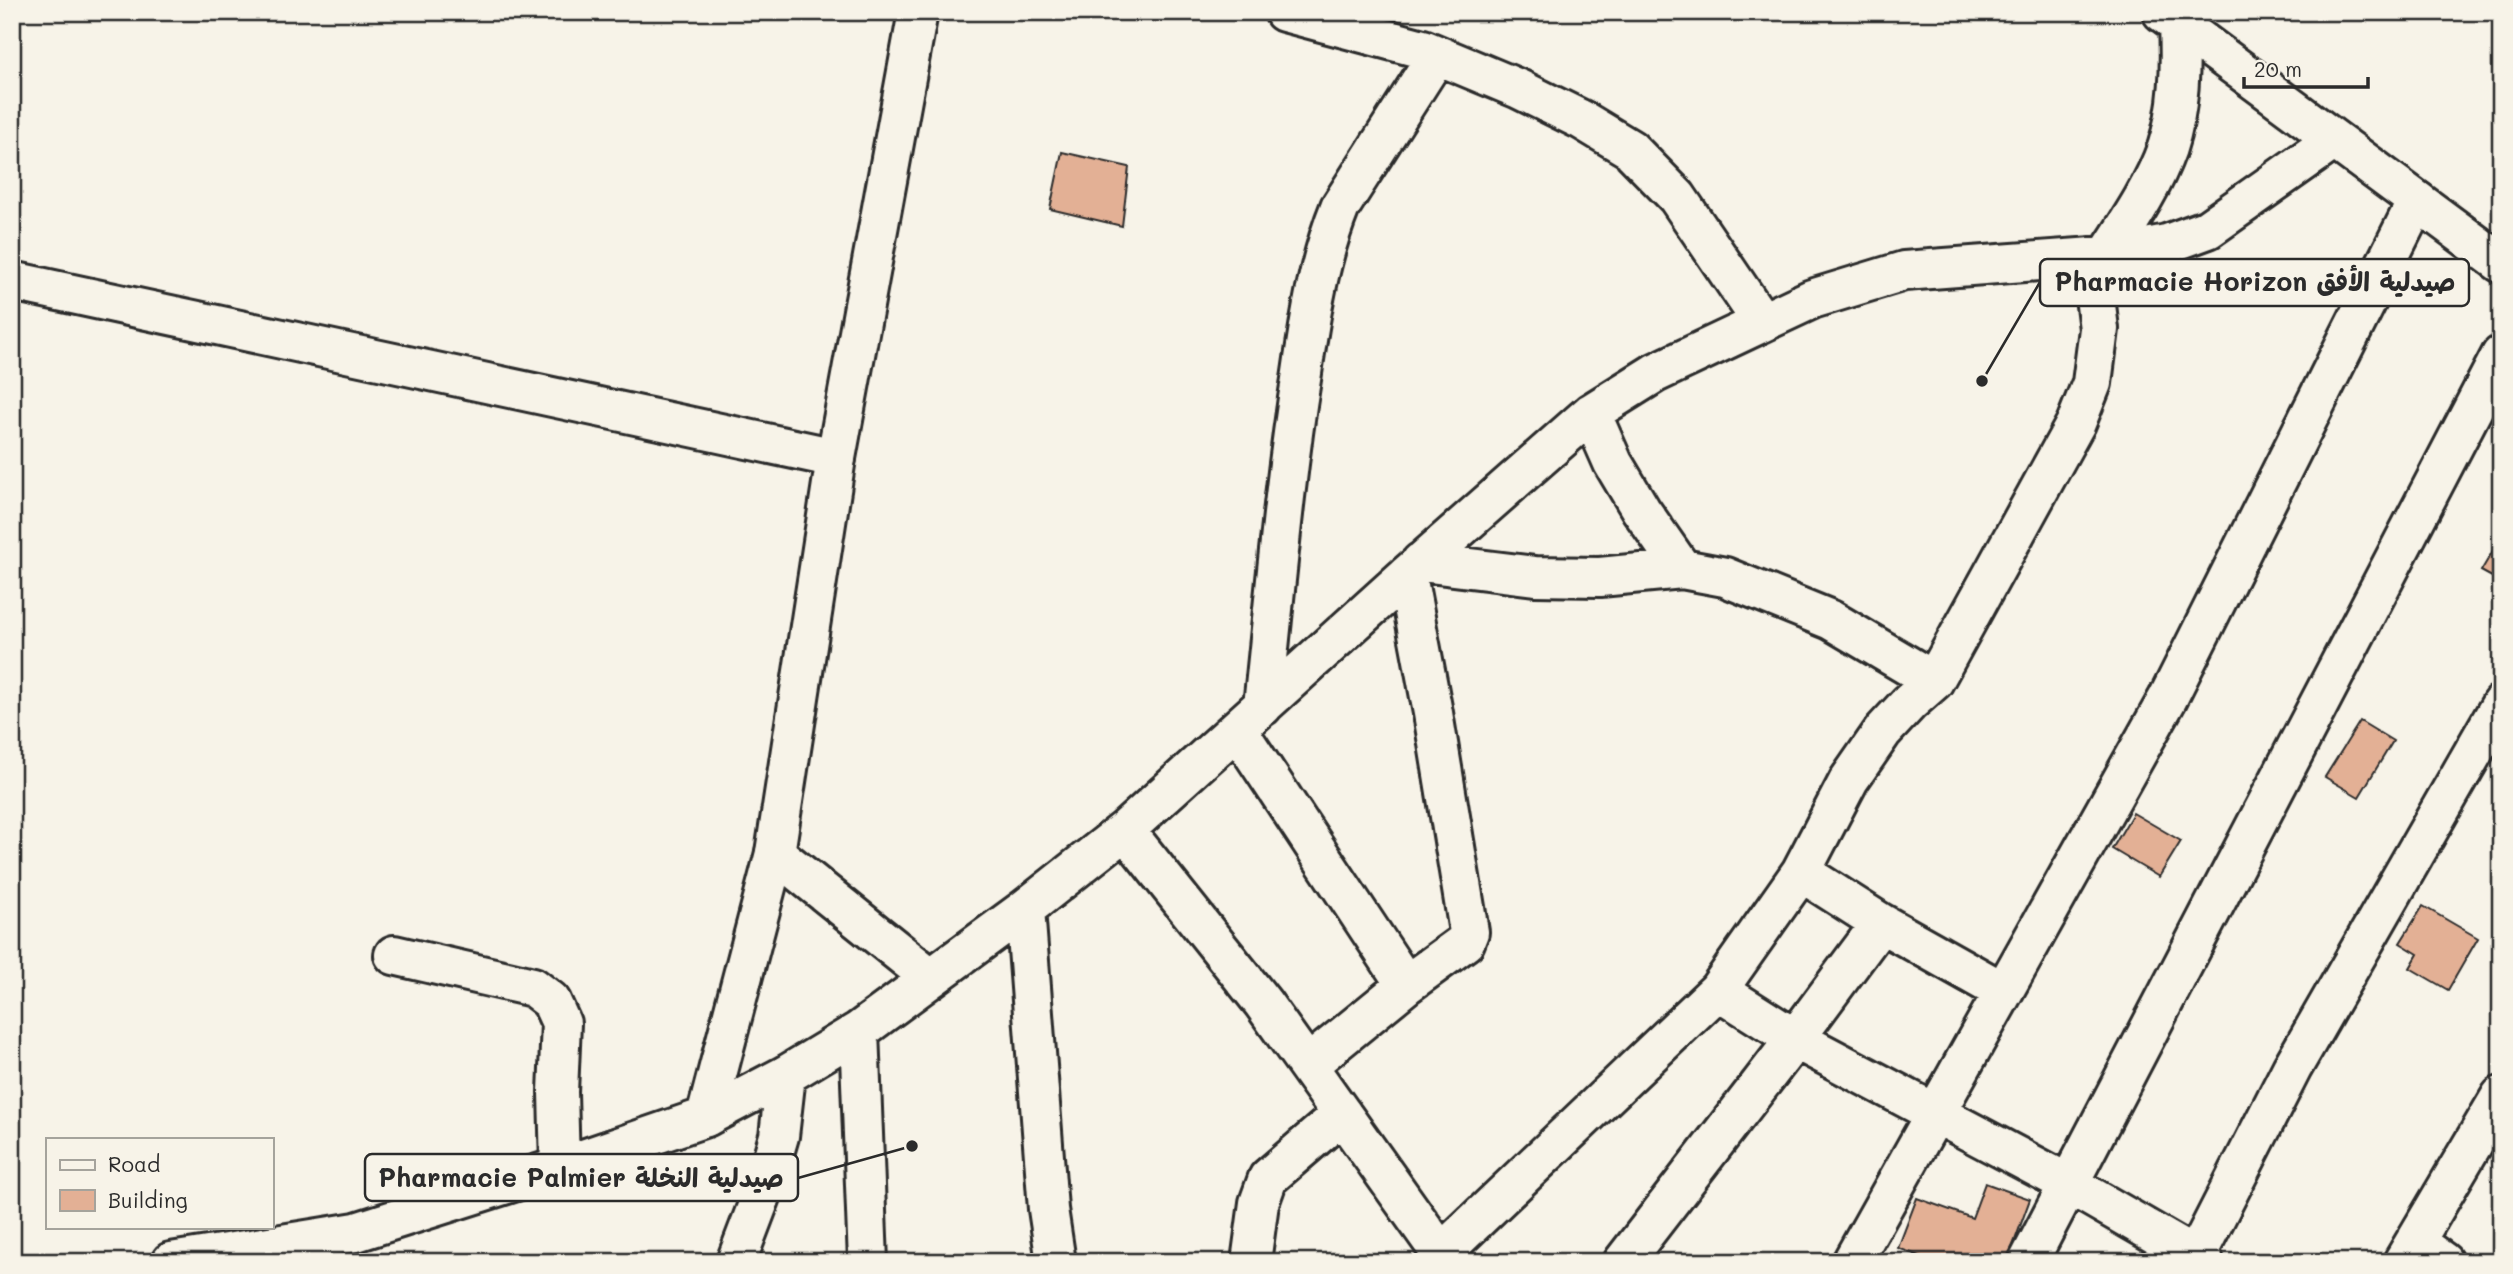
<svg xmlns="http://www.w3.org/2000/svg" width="2513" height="1274" viewBox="0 0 2513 1274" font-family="Mali,'Playpen Sans Arabic',sans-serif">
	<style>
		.building { fill: #e3b095; stroke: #2b2b2b; stroke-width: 2 }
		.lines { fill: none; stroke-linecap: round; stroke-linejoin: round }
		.minor-casing { stroke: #2b2b2b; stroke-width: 44 }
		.major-casing { stroke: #2b2b2b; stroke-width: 44 }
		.minor { stroke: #f7f3e8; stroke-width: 38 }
		.major { stroke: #f7f3e8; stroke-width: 38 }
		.leader { fill: none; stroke: #2b2b2b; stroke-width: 2.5 }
		.callout-dot { fill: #2b2b2b; stroke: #f7f3e8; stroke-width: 2.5 }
		.callout { fill: #f7f3e8; stroke: #2b2b2b; stroke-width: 2.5 }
		.callout-label { font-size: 26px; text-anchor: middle; font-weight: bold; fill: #2b2b2b }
	</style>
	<rect width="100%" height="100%" fill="#f7f3e8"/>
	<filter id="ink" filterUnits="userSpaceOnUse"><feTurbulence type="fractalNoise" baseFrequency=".0143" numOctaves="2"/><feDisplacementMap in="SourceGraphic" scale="14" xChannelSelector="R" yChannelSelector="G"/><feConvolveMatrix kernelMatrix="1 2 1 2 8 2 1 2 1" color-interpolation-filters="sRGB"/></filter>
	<g filter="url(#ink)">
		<path class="building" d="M 1062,152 L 1129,167 L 1122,226 L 1050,209 Z
			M 2501,537 L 2501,582 L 2481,571 Z
			M 2360,721 L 2393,741 L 2359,797 L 2325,777 Z
			M 2133,813 L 2181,841 L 2159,877 L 2112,849 Z
			M 2423,906 L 2478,938 L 2448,990 L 2410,968 L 2418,954 L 2400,943 Z
			M 1985,1183 L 2030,1199 L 2007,1262 L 1935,1262 L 1898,1248 L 1917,1198 L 1972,1218 Z"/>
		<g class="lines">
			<defs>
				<path id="minor" d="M 1284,12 L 1423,49 L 1519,89 L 1582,120 L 1630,149 L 1677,197 L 1762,322
					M 2107,256 C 2129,222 2153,187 2167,148 C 2180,108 2181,67 2179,25
					M 12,281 L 836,458
					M 1591,413 L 1613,463 L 1641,510 L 1682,569
					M 1421,562 L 1535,576 L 1600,577 L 1682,569 L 1725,577 L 1831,620 L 1934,681
					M 1263,706 C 1275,595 1284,483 1302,373 C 1310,317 1319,259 1340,207 L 1437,55
					M 1237,729 L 1406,985 L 1308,1065
					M 1125,830 L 1263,1003 L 1447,1262
					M 775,853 L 931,978
					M 1801,872 L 1881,923 L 2002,991
					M 1025,909 L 1048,1209 L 1056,1262
					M 394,955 L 533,987 L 551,1001 L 561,1023 L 558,1092 L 560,1167
					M 1406,985 L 1465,942 L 1469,932 L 1433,713 L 1407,575
					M 1718,990 L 1795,1039 L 2069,1184 L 2204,1262
					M 859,1031 L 868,1262
					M 706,1117 L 786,1075 L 859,1031 L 1025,909 L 1125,830 L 1407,575 L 1591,413 L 1655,373 L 1812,299 L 1904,271 L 2107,256 L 2167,244 L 2208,229 L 2334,140
					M 2415,1242 L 2443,1262
					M 1441,1254 L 1718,990 L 1801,872 L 1849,780 L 1883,731 L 1909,703 L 1934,681 L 2076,423 L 2092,383 L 2099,329 L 2090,257
					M 736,1262 L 763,1191 L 779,1136 L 786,1075
					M 1251,1262 L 1259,1203 L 1268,1178 L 1342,1114
					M 1623,1262 L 1795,1039 L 1881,923
					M 1852,1262 L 2168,698 L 2417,201
					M 2028,1262 L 2501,355
					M 2193,1262 L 2292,1068 L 2501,704
					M 2403,1262 L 2501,1096"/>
				<path id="major" d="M 2162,12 L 2501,263
					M 171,1262 L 356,1232 L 560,1167 L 706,1117 L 775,853 L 836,458 L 918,12"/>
			</defs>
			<use href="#minor" class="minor-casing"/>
			<use href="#major" class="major-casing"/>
			<use href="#minor" class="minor"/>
			<use href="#major" class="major"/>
		</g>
	</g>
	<path class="leader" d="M1982 381L2040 282M912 1146L798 1178"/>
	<g class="callout-dot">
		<circle cx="1982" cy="381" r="7"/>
		<circle cx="912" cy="1146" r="7"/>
	</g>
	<g class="callout">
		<rect x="2040" y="259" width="429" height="47" rx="7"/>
		<rect x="365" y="1154" width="433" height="47" rx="7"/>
	</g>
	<g class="callout-label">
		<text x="2255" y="291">Pharmacie Horizon صيدلية الأفق</text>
		<text x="581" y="1187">Pharmacie Palmier صيدلية النخلة</text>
	</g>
	<rect width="2513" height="1274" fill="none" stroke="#f7f3e8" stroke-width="42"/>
	<rect x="21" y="21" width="2471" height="1232" fill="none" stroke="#2b2b2b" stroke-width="2.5" filter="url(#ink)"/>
	<rect x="46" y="1138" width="228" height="91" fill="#f7f3e8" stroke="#a5a39c" stroke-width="2"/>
	<rect x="60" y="1160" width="35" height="10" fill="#f7f3e8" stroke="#a5a39c" stroke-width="2"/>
	<text x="108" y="1172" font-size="21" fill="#2b2b2b">Road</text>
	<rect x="60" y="1190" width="35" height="21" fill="#e3b095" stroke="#a5a39c" stroke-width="2"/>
	<text x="108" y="1208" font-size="21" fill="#2b2b2b">Building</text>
	<path d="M2244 77v10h124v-10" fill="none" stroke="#2b2b2b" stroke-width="3.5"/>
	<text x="2254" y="77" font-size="21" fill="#2b2b2b" stroke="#f7f3e8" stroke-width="5" paint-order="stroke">20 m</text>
</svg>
